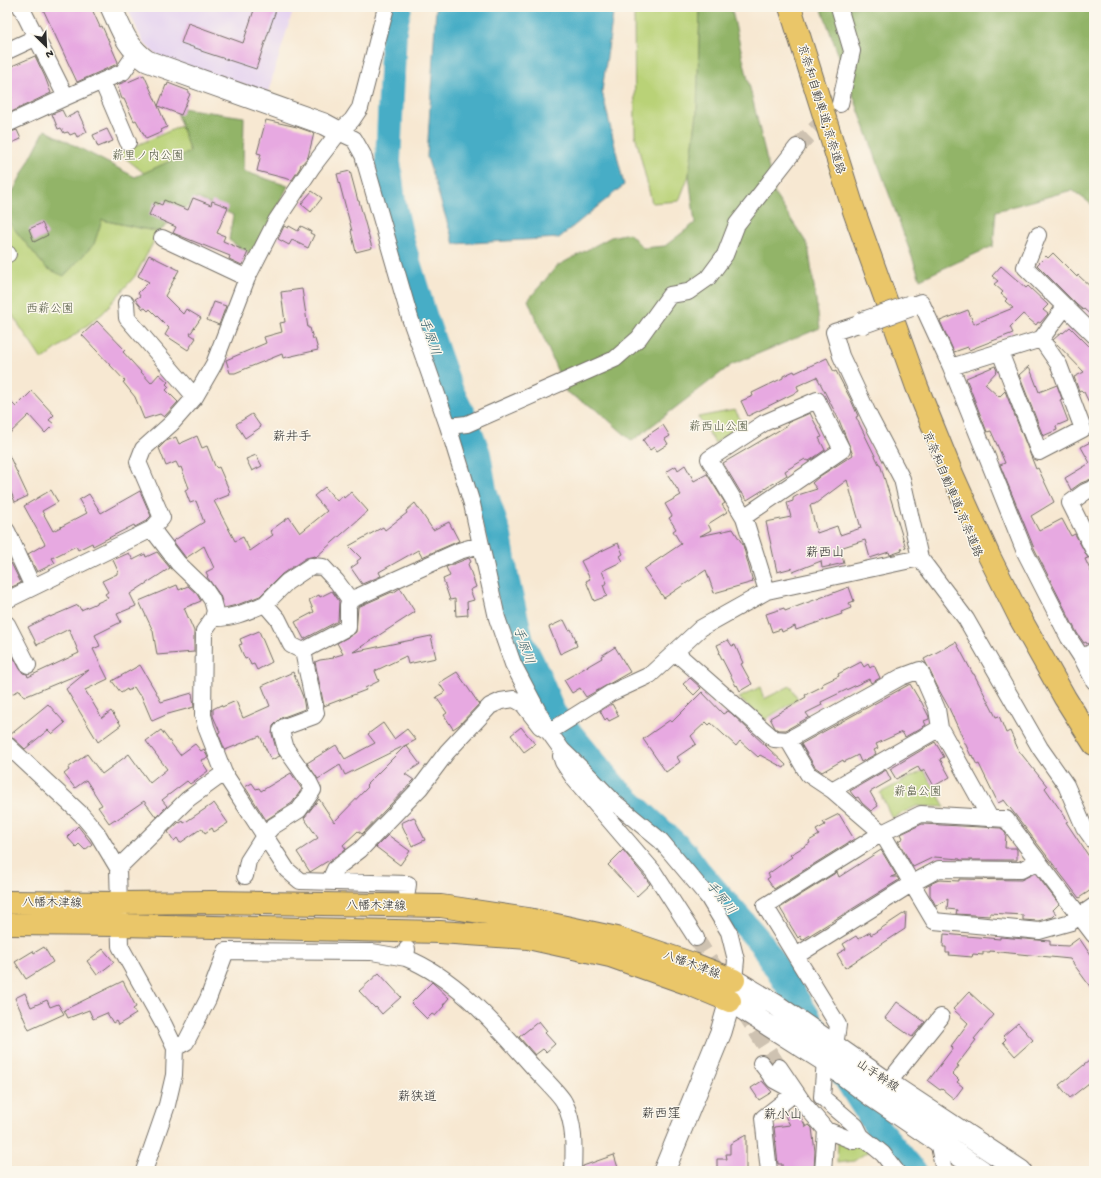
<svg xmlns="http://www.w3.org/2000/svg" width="1101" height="1178" viewBox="0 0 1101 1178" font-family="'Gochi Hand','Klee One',sans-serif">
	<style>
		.built { fill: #e5d3f0 }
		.green { fill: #b9d277; stroke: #727e51 }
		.forest { fill: #92b468; stroke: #5e704a }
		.water { fill: #47adc6; stroke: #396c78 }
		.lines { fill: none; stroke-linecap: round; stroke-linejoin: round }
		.river { stroke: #47adc6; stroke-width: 26 }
		.building { fill: #e7a9e1; fill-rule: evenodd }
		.minor-tunnel { stroke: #cec2b1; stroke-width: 16; stroke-dasharray: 16 8; stroke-linecap: butt }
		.minor-casing { stroke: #726d65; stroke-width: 18 }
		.tertiary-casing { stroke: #726d65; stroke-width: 23 }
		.primary-casing { stroke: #726d65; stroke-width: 24 }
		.motorway-casing { stroke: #726d65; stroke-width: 24 }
		.minor { stroke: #fff; stroke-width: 16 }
		.tertiary { stroke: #fff; stroke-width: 21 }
		.primary { stroke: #eac669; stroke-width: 22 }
		.motorway { stroke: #eac669; stroke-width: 22 }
		.tertiary-bridge-casing { stroke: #726d65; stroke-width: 23; stroke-linecap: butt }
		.tertiary-bridge { stroke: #fff; stroke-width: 21 }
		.labels { text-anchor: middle; stroke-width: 3; stroke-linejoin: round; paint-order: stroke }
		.street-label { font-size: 12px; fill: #2b2b2b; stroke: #fbf7ec }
		.park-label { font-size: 12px; fill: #4e553e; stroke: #fbf7ec }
		.water-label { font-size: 13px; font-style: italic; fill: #365f69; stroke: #fbf7ec }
		.neighbourhood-label { font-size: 13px; fill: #2b2b2b; stroke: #fbf7ec }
	</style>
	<rect width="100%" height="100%" fill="#fbf7ec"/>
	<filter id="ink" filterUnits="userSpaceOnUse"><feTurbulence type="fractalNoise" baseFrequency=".025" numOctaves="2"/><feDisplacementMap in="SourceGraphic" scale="8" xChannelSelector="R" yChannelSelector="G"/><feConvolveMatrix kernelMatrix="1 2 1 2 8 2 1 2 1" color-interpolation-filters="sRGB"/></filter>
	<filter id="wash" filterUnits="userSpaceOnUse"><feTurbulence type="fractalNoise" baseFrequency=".012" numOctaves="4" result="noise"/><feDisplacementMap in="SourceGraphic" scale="16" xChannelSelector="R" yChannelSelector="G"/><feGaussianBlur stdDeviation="0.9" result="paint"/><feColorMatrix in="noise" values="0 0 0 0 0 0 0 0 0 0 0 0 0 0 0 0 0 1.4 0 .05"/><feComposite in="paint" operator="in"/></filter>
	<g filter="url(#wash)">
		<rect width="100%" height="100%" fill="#f7e8d2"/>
		<path class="built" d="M 127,7 L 294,7 L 268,92 L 168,60 L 154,53 L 143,42 Z"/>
		<path class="green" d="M 634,7 L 700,7 L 697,113 L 689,175 L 679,201 L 652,203 L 635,134 Z
			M 181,126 L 190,152 L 144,173 L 119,153 Z
			M 7,220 L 46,268 L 94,244 L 101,220 L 159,232 L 135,276 L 103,313 L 42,360 L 7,307 Z
			M 735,410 L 743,424 L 715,443 L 698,417 Z
			M 790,686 L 798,699 L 764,720 L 739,698 L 760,687 L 764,699 Z
			M 924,770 L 945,807 L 917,806 L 892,818 L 880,793 Z
			M 838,1140 L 873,1148 L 854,1161 L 837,1163 Z"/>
		<path class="forest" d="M 700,7 L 731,7 L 775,195 L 808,245 L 820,328 L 731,365 L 632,441 L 596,409 L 566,392 L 528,300 L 557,266 L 611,237 L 629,233 L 643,248 L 665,246 L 695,223 L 689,175 L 697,113 Z
			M 821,7 L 1094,7 L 1094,206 L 1072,190 L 996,211 L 993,246 L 920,279 Z
			M 175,107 L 244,117 L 243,171 L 288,186 L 270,222 L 250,255 L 229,240 L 233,215 L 197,198 L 159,232 L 102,220 L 94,244 L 64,276 L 46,268 L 7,220 L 7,203 L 45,130 L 135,177 L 190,152 Z"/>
		<path class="water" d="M 436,7 L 614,7 L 602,91 L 624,185 L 559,238 L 454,244 L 427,157 Z"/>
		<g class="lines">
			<path class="river" d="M 399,7 L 394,29 L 388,162 L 393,202 L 402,243 L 425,318 L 450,389 L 467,424 L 478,454 L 484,490 L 499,536 L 506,578 L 521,641 L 536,671 L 553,713 L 616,789 L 685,853 L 698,871 L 761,943 L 877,1127 L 914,1171"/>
		</g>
		<g id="blocks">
			<path class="building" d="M 42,7 L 91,7 L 100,27 L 102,26 L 118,62 L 117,64 L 77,82 Z
				M 255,7 L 277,7 L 256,69 L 201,51 L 201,50 L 181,43 L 188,23 L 243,43 Z
				M 35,56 L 45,77 L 51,93 L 7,114 L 7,100 L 12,98 L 7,87 L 7,68 Z
				M 144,75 L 158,106 L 166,85 L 167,86 L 168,83 L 189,91 L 189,94 L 190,94 L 181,115 L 158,106 L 167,127 L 161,130 L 162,132 L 146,139 L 136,120 L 134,121 L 124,99 L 122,99 L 117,85 L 127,81 L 128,82 Z
				M 62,110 L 66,118 L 78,112 L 87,132 L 77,137 L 75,133 L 70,135 L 68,132 L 64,133 L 61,128 L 58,129 L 52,114 Z
				M 266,120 L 297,127 L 314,133 L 308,157 L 302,164 L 301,164 L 300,168 L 292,180 L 257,171 L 261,154 L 257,153 Z
				M 107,129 L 113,141 L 98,147 L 93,135 Z
				M 17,130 L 21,139 L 7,145 L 7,133 Z
				M 350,171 L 358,201 L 359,201 L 372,248 L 356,252 L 351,231 L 352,231 L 337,174 Z
				M 312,191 L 322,198 L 311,212 L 301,204 Z
				M 193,198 L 211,205 L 212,201 L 228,207 L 217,233 L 225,236 L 223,241 L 248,252 L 242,265 L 229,259 L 230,256 L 173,233 L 176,227 L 149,215 L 155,202 L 162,205 L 164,200 L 188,210 Z
				M 42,223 L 48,235 L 34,242 L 29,229 Z
				M 284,226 L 288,228 L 289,226 L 298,231 L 301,226 L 311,231 L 310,233 L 314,235 L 308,248 L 292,240 L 289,245 L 278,239 Z
				M 1053,253 L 1077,277 L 1078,275 L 1094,290 L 1094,318 L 1084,309 L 1083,310 L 1077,305 L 1037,265 L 1046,256 L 1048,258 Z
				M 149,255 L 179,270 L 165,296 L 183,314 L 186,309 L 201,318 L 190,334 L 196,338 L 188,350 L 165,335 L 169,328 L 150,309 L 148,311 L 145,308 L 143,309 L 135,299 L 140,296 L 138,293 L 149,282 L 138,276 Z
				M 1001,266 L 1026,288 L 1028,286 L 1048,305 L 1043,310 L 1048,314 L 1040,323 L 1038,322 L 1036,325 L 1023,314 L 1010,327 L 1013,333 L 969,350 L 968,347 L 954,352 L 940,321 L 968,310 L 974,324 L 1013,308 L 1005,301 L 1007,299 L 1001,294 L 1003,292 L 994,284 L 998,281 L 992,276 Z
				M 302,289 L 308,328 L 310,328 L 313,339 L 315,339 L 318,350 L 283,358 L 282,354 L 235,373 L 230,373 L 226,360 L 266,343 L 264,337 L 282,332 L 280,323 L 285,322 L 281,292 Z
				M 214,302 L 226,306 L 219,325 L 207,320 Z
				M 97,321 L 125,350 L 123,352 L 151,383 L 159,374 L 168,382 L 166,384 L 169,387 L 166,390 L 178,402 L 164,417 L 160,414 L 144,419 L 135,397 L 123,382 L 125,381 L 82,335 Z
				M 1070,327 L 1094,351 L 1094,413 L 1084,392 L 1083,392 L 1081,390 L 1079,391 L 1074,377 L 1084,372 L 1053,340 L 1062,332 L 1063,333 Z
				M 827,358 L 834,372 L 836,371 L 851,400 L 858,416 L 856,417 L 879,464 L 880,464 L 906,548 L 901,549 L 902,551 L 890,555 L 889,552 L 870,558 L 865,540 L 840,548 L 844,563 L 822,568 L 821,561 L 793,572 L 792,568 L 777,572 L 766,522 L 791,517 L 787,503 L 793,501 L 793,498 L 798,495 L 817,489 L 812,483 L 820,476 L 853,455 L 839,420 L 817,377 L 797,386 L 799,391 L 748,416 L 741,401 L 753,396 L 752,393 L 783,378 L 783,376 L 794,371 L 795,373 ZM 847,480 L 861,528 L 840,535 L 837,526 L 817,533 L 810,505 L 815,504 Z
				M 995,366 L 997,371 L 985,384 L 999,397 L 1005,391 L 1036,469 L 1038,468 L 1054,502 L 1031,516 L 1039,531 L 1062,519 L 1071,536 L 1075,534 L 1088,558 L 1085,559 L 1094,578 L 1094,642 L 1087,644 L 1086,642 L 1084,643 L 1077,633 L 1034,548 L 1000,465 L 1005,463 L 991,431 L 987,432 L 966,378 Z
				M 1029,366 L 1039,392 L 1057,385 L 1062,399 L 1060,400 L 1068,421 L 1056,426 L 1057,430 L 1043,436 L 1019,375 Z
				M 32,391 L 54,415 L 49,420 L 54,424 L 45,433 L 29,415 L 7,436 L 7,398 L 16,407 Z
				M 810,413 L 822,437 L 819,438 L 825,450 L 809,461 L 807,460 L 806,461 L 805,459 L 785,471 L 787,475 L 747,500 L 742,493 L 741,493 L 723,463 L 788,425 L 787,423 Z
				M 252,414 L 261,427 L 245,438 L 236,424 Z
				M 663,425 L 670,436 L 665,439 L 668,444 L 657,451 L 654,447 L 650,450 L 643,440 L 649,436 L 648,435 Z
				M 197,436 L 202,448 L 207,446 L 215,466 L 217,468 L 219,467 L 230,492 L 228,493 L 229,495 L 214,501 L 235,541 L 243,537 L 250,551 L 273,535 L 270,531 L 289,517 L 300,533 L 327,511 L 314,496 L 325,487 L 337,501 L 343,496 L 344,498 L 351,492 L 368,511 L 316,557 L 315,556 L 306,558 L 282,574 L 260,596 L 237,605 L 224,608 L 220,595 L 207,577 L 208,576 L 206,572 L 214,568 L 204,546 L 186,558 L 173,541 L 204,522 L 196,501 L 190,503 L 185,490 L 189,488 L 181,467 L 179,468 L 176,462 L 166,466 L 159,448 L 166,441 L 176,437 L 179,444 Z
				M 1094,440 L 1094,478 L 1081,483 L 1071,490 L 1065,478 L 1090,463 L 1081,447 Z
				M 7,451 L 28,496 L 15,502 L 10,490 L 7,491 Z
				M 256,455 L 262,466 L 252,471 L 246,459 Z
				M 685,465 L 694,481 L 707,474 L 725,503 L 722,505 L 727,512 L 708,524 L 711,530 L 700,536 L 733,529 L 743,545 L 753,582 L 714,593 L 706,570 L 664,598 L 644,569 L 681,544 L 673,531 L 676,529 L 669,518 L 672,516 L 665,504 L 681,495 L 666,472 L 676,466 L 678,470 Z
				M 51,490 L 58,502 L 42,511 L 53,531 L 87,513 L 79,500 L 89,494 L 101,513 L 140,491 L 151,516 L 146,521 L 135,527 L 134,525 L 93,546 L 92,543 L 78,550 L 76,546 L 52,558 L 55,563 L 37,572 L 28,554 L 45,544 L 24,506 Z
				M 415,503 L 433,530 L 449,522 L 459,541 L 422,557 L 418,550 L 379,572 L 381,576 L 362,584 L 351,568 L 358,563 L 357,561 L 361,558 L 349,546 L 383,527 L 385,530 L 407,513 L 406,511 Z
				M 618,543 L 623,554 L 620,556 L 623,561 L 602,571 L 607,583 L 603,585 L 607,596 L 594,601 L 586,581 L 590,579 L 581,561 Z
				M 157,552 L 170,568 L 130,594 L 136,606 L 117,614 L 121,622 L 95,635 L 100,646 L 93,649 L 108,679 L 85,690 L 102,718 L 111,711 L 121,725 L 98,742 L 66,689 L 89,670 L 24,697 L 20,690 L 7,696 L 7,645 L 20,669 L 23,673 L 27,674 L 28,677 L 79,653 L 69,629 L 37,645 L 28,627 L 50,616 L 50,617 L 78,605 L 81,610 L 108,598 L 105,594 L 108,592 L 102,581 L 117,574 L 117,572 L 118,571 L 113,560 L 129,553 L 133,560 L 145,554 L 146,557 Z
				M 469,558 L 471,562 L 468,564 L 476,587 L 470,590 L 474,600 L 467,602 L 468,615 L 456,616 L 455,599 L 450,600 L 443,579 L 450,576 L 446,567 Z
				M 11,563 L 21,583 L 7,589 L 7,565 Z
				M 177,585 L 179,590 L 188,586 L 197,594 L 201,601 L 184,608 L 194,631 L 194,652 L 157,655 L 153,631 L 139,601 Z
				M 849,587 L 854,601 L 849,603 L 851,608 L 841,612 L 842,614 L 796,630 L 795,626 L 782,632 L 781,629 L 772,632 L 766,614 L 784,608 L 785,611 Z
				M 400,588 L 415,612 L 353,652 L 431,636 L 436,658 L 408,664 L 406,656 L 375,671 L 379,681 L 365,688 L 366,690 L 324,706 L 315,662 L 320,660 L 334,658 L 333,657 L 343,654 L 337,643 L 352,635 L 356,632 L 358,607 L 392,592 L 393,593 Z
				M 332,591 L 339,601 L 338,621 L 304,639 L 295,622 L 314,612 L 309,600 L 319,595 L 320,597 Z
				M 564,620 L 569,630 L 571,629 L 576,640 L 575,640 L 577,646 L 560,654 L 549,627 Z
				M 259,631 L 272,662 L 257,670 L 254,664 L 251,665 L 248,658 L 245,659 L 239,645 L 242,644 L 240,639 Z
				M 728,640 L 732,646 L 735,645 L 743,663 L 741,664 L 752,684 L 740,691 L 737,685 L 736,686 L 719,653 L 720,652 L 717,645 Z
				M 956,642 L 973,674 L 974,674 L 996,717 L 999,716 L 1006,733 L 1010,731 L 1019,751 L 1047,786 L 1045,788 L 1068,821 L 1066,822 L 1094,864 L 1094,888 L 1079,898 L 1004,800 L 998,803 L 979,764 L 977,765 L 972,755 L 971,756 L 948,706 L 939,690 L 924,659 Z
				M 615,647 L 630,672 L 586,697 L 580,688 L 572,693 L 564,680 L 602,658 L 601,656 Z
				M 861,662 L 864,667 L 868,664 L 870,668 L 874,665 L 880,678 L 871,683 L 869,679 L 821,702 L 822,705 L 806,713 L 809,717 L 786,730 L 778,730 L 775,728 L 770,718 L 806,697 L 805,695 L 823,686 L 822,684 L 839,676 L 838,674 Z
				M 140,665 L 156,692 L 161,702 L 192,693 L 194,707 L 168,714 L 152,721 L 141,695 L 139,695 L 134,687 L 128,691 L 127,689 L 121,693 L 112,681 Z
				M 293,672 L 303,697 L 305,709 L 281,718 L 273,726 L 272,734 L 277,752 L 280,756 L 271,760 L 260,736 L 225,750 L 218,733 L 220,732 L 213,716 L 213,709 L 221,705 L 222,707 L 236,701 L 243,718 L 270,706 L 262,686 Z
				M 457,672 L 479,704 L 459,725 L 453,729 L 444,715 L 447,713 L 436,697 L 445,692 L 439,683 Z
				M 690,678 L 701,688 L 694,695 L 683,684 Z
				M 910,684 L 920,701 L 921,701 L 929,717 L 929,719 L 924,721 L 926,725 L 905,737 L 902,732 L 876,744 L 878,748 L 874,750 L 876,754 L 861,762 L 858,755 L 844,762 L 843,760 L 822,772 L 815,767 L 801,744 Z
				M 702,692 L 723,714 L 728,711 L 731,713 L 786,765 L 784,768 L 760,755 L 758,757 L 740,741 L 736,746 L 711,723 L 709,725 L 706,722 L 691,736 L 696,744 L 677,757 L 680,762 L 666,772 L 643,739 L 670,720 L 672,722 Z
				M 48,704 L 65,723 L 52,734 L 48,730 L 25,749 L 10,735 Z
				M 612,704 L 619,716 L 609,721 L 607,718 L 605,720 L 600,711 Z
				M 383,723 L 394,739 L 407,729 L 416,740 L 406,745 L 420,764 L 405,774 L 414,780 L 362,834 L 358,831 L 343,845 L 346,849 L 336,856 L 310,872 L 297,852 L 318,838 L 304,818 L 319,799 L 334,822 L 368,787 L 366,785 L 406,745 L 345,775 L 340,765 L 318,779 L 307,763 L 336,745 L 345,759 L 375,743 L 368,734 Z
				M 521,727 L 535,744 L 524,752 L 511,735 Z
				M 161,730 L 180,755 L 195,744 L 201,751 L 204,749 L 208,758 L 201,760 L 208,771 L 190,784 L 187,781 L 162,800 L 167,806 L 156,817 L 144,801 L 116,820 L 115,819 L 109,823 L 98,807 L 102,805 L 86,780 L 75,788 L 64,774 L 69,770 L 68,768 L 87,754 L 102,774 L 129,754 L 150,783 L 167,769 L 146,741 Z
				M 935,742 L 944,757 L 940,759 L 950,777 L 934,786 L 925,770 L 921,772 L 918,767 L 896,779 L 890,769 Z
				M 886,770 L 891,780 L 870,792 L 878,806 L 871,811 L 862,803 L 858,797 L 856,798 L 853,795 L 850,791 Z
				M 291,773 L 302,789 L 292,803 L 266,820 L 245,787 L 252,783 L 256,789 L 259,788 L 261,791 Z
				M 214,803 L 228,823 L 214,832 L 212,828 L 205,833 L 202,828 L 180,843 L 177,838 L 174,841 L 168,832 L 179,822 L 180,823 L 183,821 L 184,823 Z
				M 839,814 L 854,839 L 774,889 L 767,879 L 770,877 L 768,874 L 792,857 L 790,855 L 810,843 L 809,841 L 819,835 L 816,830 L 825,825 L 823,822 Z
				M 414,817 L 425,840 L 412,846 L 401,823 Z
				M 922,824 L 1001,828 L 1006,834 L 1005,848 L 1016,848 L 1017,850 L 1017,860 L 960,860 L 960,859 L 934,857 L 913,867 L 898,841 L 903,838 L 901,834 Z
				M 78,826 L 92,844 L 85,850 L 79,844 L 76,847 L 67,837 Z
				M 388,835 L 410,851 L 400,865 L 376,847 Z
				M 623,850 L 645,877 L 650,884 L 637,896 L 608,865 Z
				M 881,850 L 896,875 L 891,877 L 897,877 L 899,880 L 802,940 L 800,936 L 798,938 L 780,908 L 837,872 L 839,877 Z
				M 1035,873 L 1059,904 L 1053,910 L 1056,914 L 1053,917 L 1038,921 L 1023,920 L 1023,915 L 990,913 L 990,916 L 956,914 L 957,910 L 947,909 L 948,899 L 936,906 L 930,895 L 930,884 L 939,880 L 959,881 L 959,879 L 1021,880 Z
				M 906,912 L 905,929 L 845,968 L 837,954 L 846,949 L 843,944 L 856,936 L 858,939 L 870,932 L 871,935 Z
				M 944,934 L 1000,939 L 1000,937 L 1050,941 L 1050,945 L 1068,946 L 1079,938 L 1094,960 L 1094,992 L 1070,959 L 990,951 L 990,952 L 983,952 L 983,955 L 973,954 L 972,957 L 949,955 L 950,953 L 946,953 L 946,947 L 943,947 Z
				M 44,947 L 53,962 L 26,979 L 15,962 L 33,951 L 34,953 Z
				M 103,949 L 114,962 L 97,975 L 87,961 Z
				M 379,973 L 401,997 L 382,1014 L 376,1007 L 375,1008 L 359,991 Z
				M 123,981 L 136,1007 L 133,1009 L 136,1014 L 118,1025 L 116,1021 L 113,1023 L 107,1013 L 93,1019 L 89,1010 L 68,1018 L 64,1010 Z
				M 432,982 L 449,998 L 443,1005 L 444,1006 L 435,1016 L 432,1014 L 427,1019 L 411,1003 Z
				M 969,992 L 994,1015 L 974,1039 L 976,1040 L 957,1065 L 959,1066 L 953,1074 L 959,1080 L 957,1082 L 963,1087 L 954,1099 L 942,1089 L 940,1090 L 928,1081 L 950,1052 L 953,1048 L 951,1046 L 968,1023 L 953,1009 Z
				M 25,993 L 31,1007 L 47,1000 L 50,1007 L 58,1004 L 64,1014 L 29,1030 L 15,998 Z
				M 897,1002 L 925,1022 L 912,1037 L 885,1018 Z
				M 539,1021 L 547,1031 L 545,1033 L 555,1044 L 546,1052 L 543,1049 L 535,1055 L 519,1037 Z
				M 1018,1023 L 1033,1040 L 1015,1056 L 1003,1042 L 1006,1039 L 1003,1036 Z
				M 1094,1057 L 1094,1079 L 1070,1098 L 1059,1085 Z
				M 762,1081 L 772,1092 L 759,1100 L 751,1088 Z
				M 797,1110 L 806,1127 L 809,1125 L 812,1128 L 815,1151 L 814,1171 L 782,1171 L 782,1164 L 778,1164 L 774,1127 L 790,1125 L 785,1116 Z
				M 746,1135 L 746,1171 L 717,1171 L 717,1159 L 727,1159 L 726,1154 L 730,1154 L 730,1144 Z
				M 614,1155 L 619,1171 L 583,1171 L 583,1166 Z"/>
		</g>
	</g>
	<g filter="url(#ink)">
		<use href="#blocks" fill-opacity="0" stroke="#726d65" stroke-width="1"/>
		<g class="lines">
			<path class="minor-tunnel" d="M 797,147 L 831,113
				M 696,938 L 721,977
				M 743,1011 L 779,1067"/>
			<defs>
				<path id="minor" d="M 21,7 L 66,97 L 123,72 L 136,53
					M 839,7 L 852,51 L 840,104
					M 7,51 L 37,37
					M 102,81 L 128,142
					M 7,124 L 66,97
					M 339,132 L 354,139 L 363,155 L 410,318 L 448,426 L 472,504 L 497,618 L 513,664 L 549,732 L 562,750 L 589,776 L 615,803 L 661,841 L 708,897 L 729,932 L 736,960 L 734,980
					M 1038,235 L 1025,267 L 1094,335
					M 162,238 L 247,278
					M 7,254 L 8,254
					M 126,303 L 127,318 L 195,397
					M 910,306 L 921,302 L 951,367 L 1025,552 L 1069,638 L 1082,658 L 1094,651
					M 862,323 L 834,332 L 841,356 L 870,418 L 902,479 L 920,558 L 966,619 L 1040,748 L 1066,785 L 1084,827 L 1094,841
					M 1000,352 L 1039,452 L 1083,429 L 1059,365 L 1041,339
					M 951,367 L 1041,339 L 1065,307
					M 448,426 L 467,424 L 615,359 L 639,338 L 670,295 L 688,292 L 708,278 L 725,255 L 737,224 L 797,147
					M 1094,488 L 1085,492 L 1070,503 L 1094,551
					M 744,517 L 842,450 L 817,400 L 764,423 L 709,459 L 744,517 L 767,591
					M 152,529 L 178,563 L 204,588 L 212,600 L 215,611 L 213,618 L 204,631 L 203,715 L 206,727 L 224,773 L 287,870 L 300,881 L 408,884 L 407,892
					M 7,531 L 33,587
					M 7,600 L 152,529 L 162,518 L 138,462 L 143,449 L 172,423 L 195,397 L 214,364 L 247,278 L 276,221 L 312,167 L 339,132 L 352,120 L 360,108 L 383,19 L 386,7
					M 213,618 C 232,619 248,611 265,604
					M 7,624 L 28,665
					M 303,651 L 348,627 L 348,605 L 352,598
					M 675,652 L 774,739 L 788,740 L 901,677 L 920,670 L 937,709 L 940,728 L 990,818
					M 1082,658 L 1094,681
					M 788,740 L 808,774 L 832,790 L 882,833 L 921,814 L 1006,819 L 1094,935
					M 7,745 L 81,814 L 97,833 L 118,868 L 120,946 L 164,1025 L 175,1048 L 174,1075 L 167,1105 L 144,1171
					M 561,756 L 563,762 L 575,780 L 653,871 L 696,938
					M 832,790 L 940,728
					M 118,868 L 188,799 L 224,773
					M 245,876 L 248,861 L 264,836 L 272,827 L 299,810 L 313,790 L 308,780 L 286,749 L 281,731 L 284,727 L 314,716 L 316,713 L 303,651 L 291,645 L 278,619 L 265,604 L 287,582 L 311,566 L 323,567 L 337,582 L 348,597 L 355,598 L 459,551 L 480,545
					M 329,882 L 335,869 L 360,850 L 420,788 L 447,752 L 490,706 L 501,701 L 514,699 L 523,704 L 540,726 L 549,732 L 611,693 L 650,675 L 701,628 L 767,591 L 920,558
					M 407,949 L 406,958 C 457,978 498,1028 534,1068 C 542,1077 559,1093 564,1102 C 575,1123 574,1148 573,1171
					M 796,956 L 911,884 L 939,869 L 1021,870 L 1038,861
					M 835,1046 L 838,1025 L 765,906 L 882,833 L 934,921 L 1039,931 L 1071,922 L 1094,906
					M 175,1048 L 186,1042 L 208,999 L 226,951 L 372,952 L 406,958
					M 761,1063 L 774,1080 L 796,1092 L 763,1118 L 769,1171
					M 779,1067 L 804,1104 L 826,1130
					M 888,1083 L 941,1017
					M 861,1136 L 883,1154 L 896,1171
					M 938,1141 L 944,1171
					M 823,1171 L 826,1130 L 854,1141 L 861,1136 L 856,1126 L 822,1097 L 825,1061"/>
				<path id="tertiary" d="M 111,7 C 122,30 125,45 147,61 L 324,124 L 339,132
					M 730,1001 L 825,1061 L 873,1097 L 982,1171
					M 664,1171 L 721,1032 L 730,1001 L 734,980 L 776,1005 L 888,1083 L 1021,1171"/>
				<path id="primary" d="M 7,902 L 119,903 L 211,902 L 441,906 L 528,919 L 617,938 L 693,964 L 734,980
					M 7,924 L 119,925 L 440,932 L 528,938 L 610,956 L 689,984 L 730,1001"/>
				<path id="motorway" d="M 790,7 L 854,211 L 917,387 L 953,476 L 989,556 L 1020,618 L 1065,698 L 1094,744"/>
			</defs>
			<use href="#minor" class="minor-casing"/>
			<use href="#tertiary" class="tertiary-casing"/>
			<use href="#primary" class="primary-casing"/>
			<use href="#motorway" class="motorway-casing"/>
			<use href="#minor" class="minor"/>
			<use href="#tertiary" class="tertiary"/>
			<use href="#primary" class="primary"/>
			<use href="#motorway" class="motorway"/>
			<defs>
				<path id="tertiary-bridge" d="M 862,323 L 910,306"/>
			</defs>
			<use href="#tertiary-bridge" class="tertiary-bridge-casing"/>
			<use href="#tertiary-bridge" class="tertiary-bridge"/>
		</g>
	</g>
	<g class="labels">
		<g class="street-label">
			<text transform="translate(822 109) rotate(73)" y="4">京奈和自動車道;京奈道路</text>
			<text transform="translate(953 494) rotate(67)" y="4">京奈和自動車道;京奈道路</text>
			<text transform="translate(52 902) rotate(1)" y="4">八幡木津線</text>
			<text transform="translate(376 905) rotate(1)" y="4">八幡木津線</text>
			<text transform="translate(692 964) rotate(20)" y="4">八幡木津線</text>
			<text transform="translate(878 1075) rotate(34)" y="4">山手幹線</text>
		</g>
		<g class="park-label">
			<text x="148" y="159">薪里ノ内公園</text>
			<text x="50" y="312">西薪公園</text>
			<text x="719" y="430">薪西山公園</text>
			<text x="918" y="795">薪畠公園</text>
		</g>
		<g class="water-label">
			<text transform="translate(431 336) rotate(71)" y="5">手原川</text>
			<text transform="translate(525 645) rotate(70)" y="5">手原川</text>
			<text transform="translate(722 897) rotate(50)" y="5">手原川</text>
		</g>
		<g class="neighbourhood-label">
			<text x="292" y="440">薪井手</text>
			<text x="825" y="556">薪西山</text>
			<text x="417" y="1100">薪狭道</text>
			<text x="661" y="1117">薪西窪</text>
			<text x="783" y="1118">薪小山</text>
		</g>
	</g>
	<rect width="1101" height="1178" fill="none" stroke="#fbf7ec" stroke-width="24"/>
	<g transform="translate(46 46) rotate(156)" stroke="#fbf7ec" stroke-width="3" paint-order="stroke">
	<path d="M0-3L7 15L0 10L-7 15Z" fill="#2b2b2b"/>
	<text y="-6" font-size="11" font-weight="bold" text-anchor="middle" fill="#2b2b2b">N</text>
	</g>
</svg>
